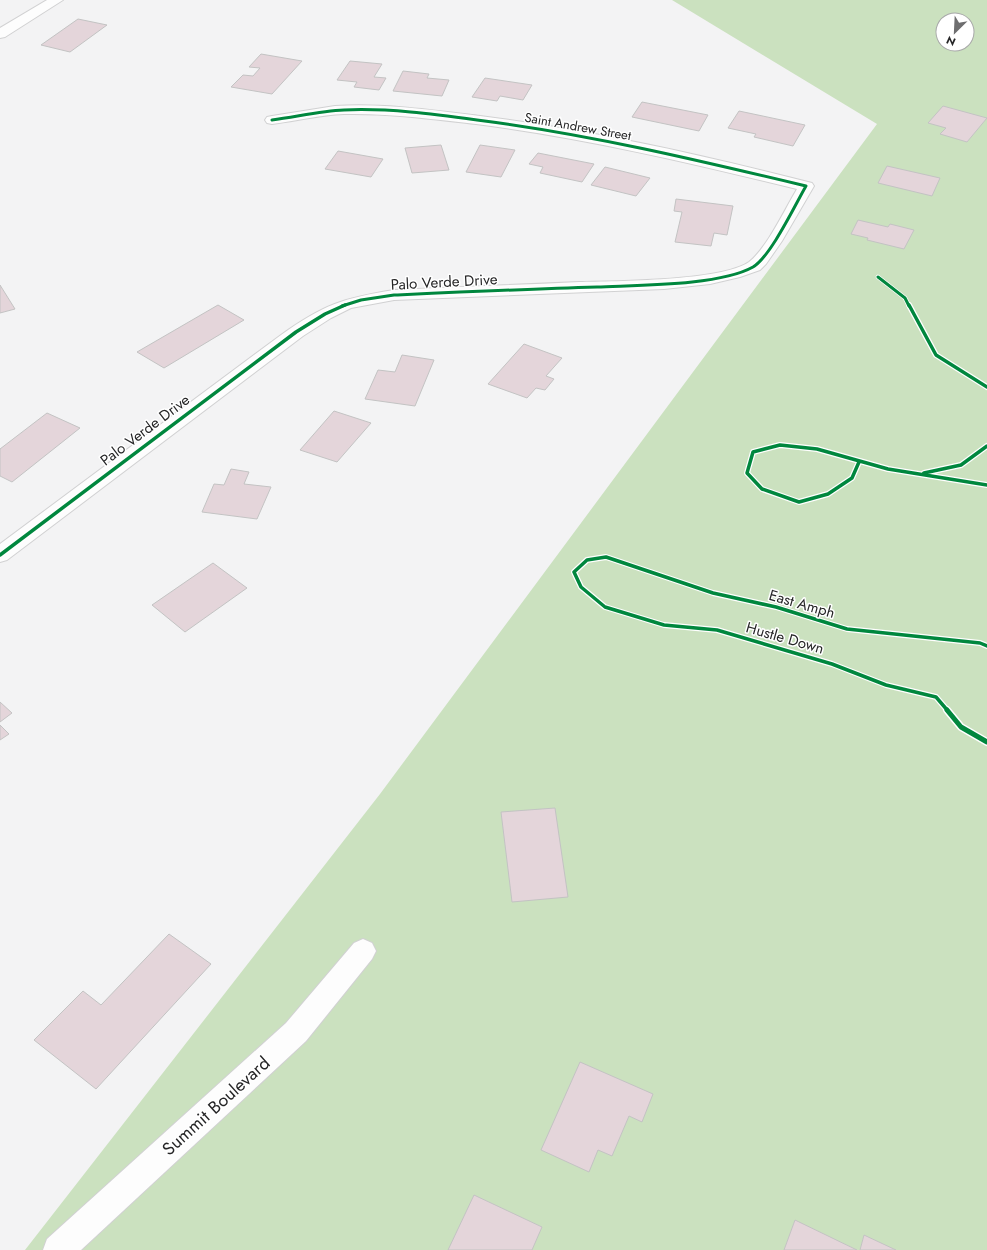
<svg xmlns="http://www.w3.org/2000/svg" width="987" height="1250" viewBox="0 0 987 1250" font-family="Jost,sans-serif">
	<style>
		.forest { fill: #cbe1bf; fill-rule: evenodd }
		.building { fill: #e4d5da; stroke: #c3c3c3 }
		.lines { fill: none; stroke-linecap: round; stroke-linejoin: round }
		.minor-casing { stroke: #d1d1d2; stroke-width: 2 }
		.minor { fill: #fdfdfd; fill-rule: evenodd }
		.cycleway-far2-casing { stroke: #fff; stroke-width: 4.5 }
		.cycleway-far1-casing { stroke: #fff; stroke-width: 6 }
		.cycleway-casing { stroke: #fff; stroke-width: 8 }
		.cycleway-far2 { stroke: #00873e; stroke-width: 3 }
		.cycleway-far1 { stroke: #00873e; stroke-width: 3.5 }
		.cycleway { stroke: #00873e; stroke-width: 5 }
		.labels { text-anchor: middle; stroke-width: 3; stroke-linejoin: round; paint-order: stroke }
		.far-street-label { font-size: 13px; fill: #262627; stroke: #fff }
		.street-label { font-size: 15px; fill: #262627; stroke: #fff }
		.near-street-label { font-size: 18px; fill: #262627; stroke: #fff }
	</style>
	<rect width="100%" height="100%" fill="#f3f3f4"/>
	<path class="forest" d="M 672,0 L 987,0 L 987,1250 L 25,1250 L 380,794 L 877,124 ZM 943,20 L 967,20 L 967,44 L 943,44 Z"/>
	<path class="building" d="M 78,19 L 107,25 L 70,52 L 41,45 Z
		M 261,54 L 302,61 L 272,94 L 231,87 L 243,75 L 253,76 L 260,68 L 249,67 Z
		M 350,61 L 382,64 L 374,77 L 386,78 L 379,90 L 354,87 L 357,82 L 337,80 Z
		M 403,71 L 429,74 L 427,78 L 449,80 L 442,96 L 393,91 Z
		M 485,78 L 532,85 L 523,100 L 500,96 L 497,101 L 472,97 Z
		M 642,102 L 708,115 L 699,131 L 632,117 Z
		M 943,106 L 987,118 L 967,142 L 940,134 L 946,128 L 928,123 Z
		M 739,111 L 805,125 L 793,146 L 754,137 L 756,134 L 728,128 Z
		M 441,145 L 449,170 L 412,173 L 405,148 Z
		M 480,145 L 515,150 L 501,177 L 466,172 Z
		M 338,151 L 383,159 L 371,177 L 325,169 Z
		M 538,153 L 594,164 L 582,182 L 540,173 L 543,167 L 529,164 Z
		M 887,166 L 940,178 L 932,196 L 878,183 Z
		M 605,167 L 650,178 L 636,196 L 591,185 Z
		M 676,199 L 733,206 L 727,235 L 714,233 L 711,246 L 675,242 L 682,212 L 674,211 Z
		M 858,220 L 888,227 L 890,224 L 914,230 L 904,249 L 867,240 L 868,238 L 851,234 Z
		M 0,285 L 15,309 L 0,313 Z
		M 218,305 L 244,320 L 164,368 L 137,352 Z
		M 524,344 L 562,358 L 546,376 L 554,379 L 545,390 L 536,388 L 527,398 L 488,384 Z
		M 402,355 L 434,360 L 415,406 L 365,399 L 378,370 L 395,372 Z
		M 334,411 L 371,423 L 337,462 L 300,450 Z
		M 47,413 L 80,428 L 12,482 L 0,476 L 0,449 Z
		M 231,469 L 249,472 L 244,484 L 271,487 L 257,519 L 202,512 L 214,484 L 224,485 Z
		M 213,563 L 247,588 L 185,632 L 152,605 Z
		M 0,702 L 12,713 L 0,722 Z
		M 0,725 L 9,734 L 0,740 Z
		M 555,808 L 568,897 L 512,902 L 501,812 Z
		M 169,934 L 211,964 L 96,1089 L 34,1040 L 83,991 L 101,1005 Z
		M 580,1062 L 653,1094 L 642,1122 L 629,1116 L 612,1156 L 598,1150 L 589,1172 L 541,1150 Z
		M 474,1195 L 542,1227 L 532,1250 L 448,1250 Z
		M 795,1220 L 857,1250 L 784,1250 Z
		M 864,1235 L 896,1250 L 860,1250 Z"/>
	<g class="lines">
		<defs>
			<path id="minor" d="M 47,0 L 63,0 L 5,37 L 0,38 L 0,28 Z
				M 335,106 C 383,103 432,110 480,116 C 592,130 702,155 812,183 L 814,186 L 782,241 L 766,264 L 760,270 L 740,277 L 710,284 L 664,289 L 394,300 L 351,308 L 331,318 L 303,336 L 7,560 L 0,562 L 0,544 L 281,335 C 323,305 343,298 394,290 C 456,287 517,285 579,282 C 615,281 722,281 749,262 C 767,248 785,209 797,189 C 691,163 585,138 476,124 C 433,119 388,113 344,114 C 320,115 296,121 272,124 L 267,123 L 265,120 L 267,117 L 272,116 Z
				M 363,939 L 372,943 L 376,951 L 372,959 L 306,1041 L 81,1250 L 43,1250 L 47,1239 L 286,1023 L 354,943 Z"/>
		</defs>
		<use href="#minor" class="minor-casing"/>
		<use href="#minor" class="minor"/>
		<defs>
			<path id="cycleway-far2" d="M 272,120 C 296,117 320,111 344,110 C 388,108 433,114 477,120 C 588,134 697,160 806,186 C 795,205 771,256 753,267 C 719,286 637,285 597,287 C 529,289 462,292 394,295 L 361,300 L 342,306
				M 878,277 L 905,298 L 909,306"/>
			<path id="cycleway-far1" d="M 909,305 L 936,355 L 987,387
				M 859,462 L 852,478 L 828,494 L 799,502 L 762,489 L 747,473 L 753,452 L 780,445 L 817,449 L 888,469 L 987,485
				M 924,473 L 961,465 L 987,446
				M 0,555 L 296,332 L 325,314 L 345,305
				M 948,711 L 936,697 L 886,685 L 832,664 L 717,630 L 664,625 L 605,607 L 581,587 L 574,572 L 587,560 L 606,557 L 713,593 L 776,607 L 847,629 L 980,643 L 987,646"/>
			<path id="cycleway" d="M 947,710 L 961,727 L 987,742"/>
		</defs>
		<use href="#cycleway-far2" class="cycleway-far2-casing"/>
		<use href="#cycleway-far1" class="cycleway-far1-casing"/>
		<use href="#cycleway" class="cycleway-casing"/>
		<use href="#cycleway-far2" class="cycleway-far2"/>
		<use href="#cycleway-far1" class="cycleway-far1"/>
		<use href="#cycleway" class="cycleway"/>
	</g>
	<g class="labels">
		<g class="far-street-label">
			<text transform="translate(578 126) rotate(10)" y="5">Saint Andrew Street</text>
		</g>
		<g class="street-label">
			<text transform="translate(444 282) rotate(-3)" y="5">Palo Verde Drive</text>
			<text transform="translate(145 430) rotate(-37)" y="5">Palo Verde Drive</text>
			<text transform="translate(802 604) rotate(16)" y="5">East Amph</text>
			<text transform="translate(785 638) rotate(16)" y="5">Hustle Down</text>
		</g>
		<g class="near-street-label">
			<text transform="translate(216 1106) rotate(-42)" y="6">Summit Boulevard</text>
		</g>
	</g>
	<g transform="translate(955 32) rotate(204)"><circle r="19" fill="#ffffff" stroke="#a8a8a9"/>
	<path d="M0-3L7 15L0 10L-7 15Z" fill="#6e6e6f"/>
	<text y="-6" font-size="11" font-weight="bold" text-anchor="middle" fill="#262627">N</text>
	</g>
</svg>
